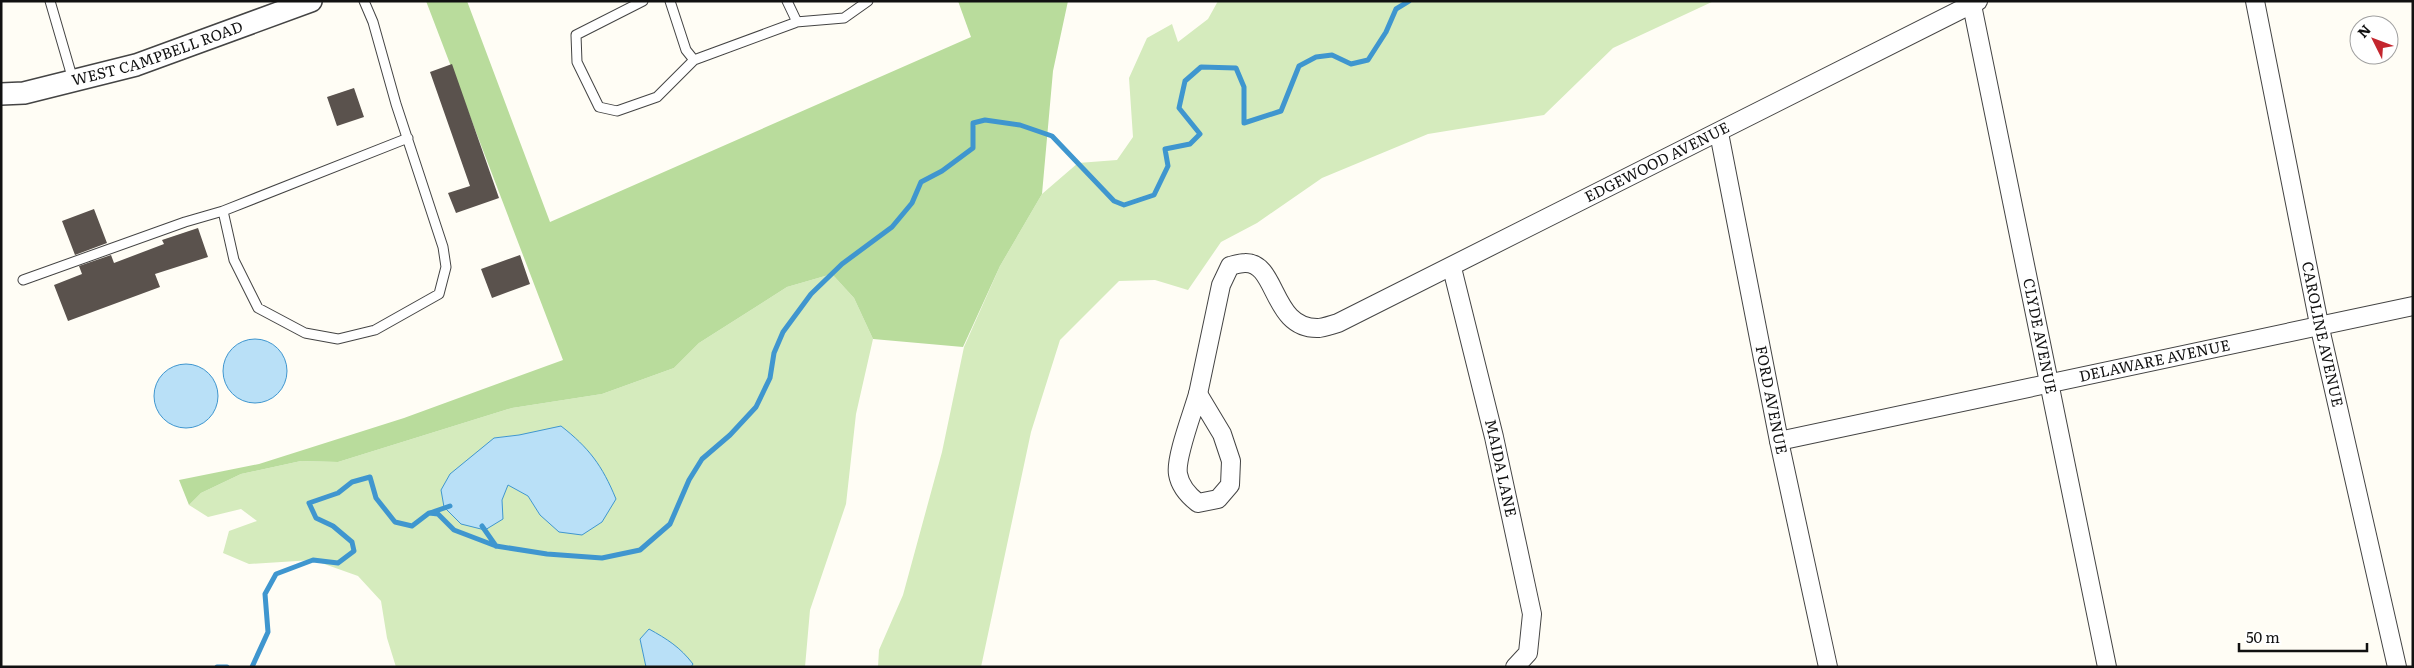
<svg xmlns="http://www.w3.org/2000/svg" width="2414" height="668" viewBox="0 0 2414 668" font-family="Literata,serif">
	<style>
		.green { fill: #d5ebbd; fill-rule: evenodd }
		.forest { fill: #b9dc9c }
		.water { fill: #b9e0f7; stroke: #3f96cf }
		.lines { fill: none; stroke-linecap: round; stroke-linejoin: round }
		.stream { stroke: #3f96cf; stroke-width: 5 }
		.building { fill: #5a524d }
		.service-casing { stroke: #444; stroke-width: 11 }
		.minor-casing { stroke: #444; stroke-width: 20 }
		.tertiary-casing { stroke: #444; stroke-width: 24 }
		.service { stroke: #fff; stroke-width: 9 }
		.minor { stroke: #fff; stroke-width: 18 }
		.tertiary { stroke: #fff; stroke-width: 21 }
		.labels { text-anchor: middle; stroke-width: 5; stroke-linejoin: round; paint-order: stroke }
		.street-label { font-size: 15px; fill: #111; stroke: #fff }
	</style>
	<rect width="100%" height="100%" fill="#fffdf5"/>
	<path class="green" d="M 1218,1 L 1714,1 L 1613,48 L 1544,115 L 1428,134 L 1322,178 L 1257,223 L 1221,242 L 1188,290 L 1155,280 L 1119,281 L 1060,340 L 1031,432 L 981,667 L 878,667 L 879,650 L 903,595 L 942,452 L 964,347 L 1000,266 L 1042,194 L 1078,163 L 1117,160 L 1133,137 L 1129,78 L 1147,38 L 1172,24 L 1178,42 L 1208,19 Z
		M 832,274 L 854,298 L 873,339 L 856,414 L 846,504 L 810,610 L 805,667 L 691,667 L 693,664 L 640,639 L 646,667 L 396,667 L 387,638 L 381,601 L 358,576 L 313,560 L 249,564 L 223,553 L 229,531 L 257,521 L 241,509 L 208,517 L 189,505 L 201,493 L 241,474 L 301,461 L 338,462 L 512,408 L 602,394 L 674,368 L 699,343 L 787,287 ZM 519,435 L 540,515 L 528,496 L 508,484 L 502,500 L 494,438 Z"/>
	<path class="forest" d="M 426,1 L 467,1 L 550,222 L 971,37 L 958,1 L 1068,1 L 1053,71 L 1042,194 L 1000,266 L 963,347 L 873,339 L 854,298 L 832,274 L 787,287 L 699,343 L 674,368 L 602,394 L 512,408 L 338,462 L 301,461 L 241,474 L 201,493 L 189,505 L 179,480 L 259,464 L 404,418 L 563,360 Z"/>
	<path class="water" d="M223 371a32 32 0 1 1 64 0a32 32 0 1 1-64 0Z
		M154 396a32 32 0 1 1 64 0a32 32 0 1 1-64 0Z
		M 561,426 C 589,448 602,465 616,499 L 602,522 L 582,535 L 559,532 L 540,515 L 528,496 L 508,485 L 502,500 L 503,519 L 485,530 L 461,524 L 444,507 L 441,490 L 450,474 L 494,438 L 519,435 Z
		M 649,629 C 667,639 680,647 693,664 L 691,667 L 646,667 L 640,639 Z"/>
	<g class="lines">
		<path class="stream" d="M 430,513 L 450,506
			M 482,526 L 496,546
			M 217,667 L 227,667
			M 252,667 L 268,632 L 265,594 L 276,574 L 313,560 L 338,563 L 354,551 L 352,542 L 333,526 L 316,518 L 309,503 L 338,493 L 352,482 L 370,477 L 376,498 L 395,522 L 412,526 L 429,513 L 438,514 L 454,530 L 496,546 L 547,554 L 602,558 L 640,550 L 670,524 L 689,480 L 702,459 L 730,435 L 756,407 L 770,378 L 774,353 L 783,332 L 811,294 L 842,264 L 892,227 L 912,203 L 921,182 L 942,171 L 973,148 L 973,123 L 985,120 L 1020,125 L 1052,136 L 1114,201 L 1124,205 L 1154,195 L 1168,166 L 1165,149 L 1190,144 L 1200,134 L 1179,108 L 1185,81 L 1201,67 L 1236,68 L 1244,87 L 1244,123 L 1281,111 L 1299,66 L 1316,57 L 1332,55 L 1351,64 L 1368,60 L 1386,32 L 1396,9 L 1409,1"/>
	</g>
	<path class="building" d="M 452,64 L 499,198 L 456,213 L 448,193 L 470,186 L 430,72 Z
		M 354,88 L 364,117 L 337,126 L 327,97 Z
		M 94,209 L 107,243 L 75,255 L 62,221 Z
		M 198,228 L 208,257 L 155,274 L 160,287 L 68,321 L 54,285 L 82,274 L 79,266 L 111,255 L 114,263 L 164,244 L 162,240 Z
		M 520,255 L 530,284 L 492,298 L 481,269 Z"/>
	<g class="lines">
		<defs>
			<path id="service" d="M 50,1 L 73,80
				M 364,1 L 373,22 L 396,104 L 443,247 L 446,267 L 439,294 L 375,330 L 338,339 L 305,333 L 258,308 L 234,260 L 223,211 L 408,138
				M 643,1 L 576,35 L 577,62 L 599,107 L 617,111 L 657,97 L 694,60
				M 670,1 L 686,50 L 694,60 L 797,22 L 787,1
				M 796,22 L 844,18 L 868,1
				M 23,280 L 185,222 L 223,211"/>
			<g id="minor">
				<path id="s1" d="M 2255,1 L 2319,324 L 2397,667"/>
				<path id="s2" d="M 1972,5 L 2107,667"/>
				<path id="s3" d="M 1719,133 L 1779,441 L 1828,667"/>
				<path id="s4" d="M 1452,268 L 1494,437 L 1532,614 L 1528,653 L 1515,667"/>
				<path id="s5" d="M 1198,394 L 1221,285 L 1230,266 C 1234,265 1240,263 1245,263 C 1278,262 1271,330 1319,328 C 1325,327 1332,325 1338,323 L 1978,1"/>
				<path d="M 1198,394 L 1222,434 L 1231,461 L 1230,485 L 1218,499 L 1198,503 C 1189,496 1180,486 1178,474 C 1175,458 1193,412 1198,394 Z"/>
				<path id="s6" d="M 1779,441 L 2413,306"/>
			</g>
			<g id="tertiary">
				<path id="s7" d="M 1,94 L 24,93 L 136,65 L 311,1"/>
			</g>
		</defs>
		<use href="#service" class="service-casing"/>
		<use href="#minor" class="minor-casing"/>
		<use href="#tertiary" class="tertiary-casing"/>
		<use href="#service" class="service"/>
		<use href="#minor" class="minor"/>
		<use href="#tertiary" class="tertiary"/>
	</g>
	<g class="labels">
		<g class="street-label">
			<text dy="5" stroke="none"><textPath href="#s7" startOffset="162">WEST CAMPBELL ROAD</textPath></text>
			<text dy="5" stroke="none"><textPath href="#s5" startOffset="630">EDGEWOOD AVENUE</textPath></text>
			<text dy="5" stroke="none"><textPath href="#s1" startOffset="340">CAROLINE AVENUE</textPath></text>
			<text dy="5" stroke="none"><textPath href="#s2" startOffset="338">CLYDE AVENUE</textPath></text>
			<text dy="5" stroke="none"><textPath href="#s6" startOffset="384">DELAWARE AVENUE</textPath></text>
			<text dy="5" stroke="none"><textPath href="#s3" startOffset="272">FORD AVENUE</textPath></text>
			<text dy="5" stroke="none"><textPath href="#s4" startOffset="206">MAIDA LANE</textPath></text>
		</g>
	</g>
	<rect width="2414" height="668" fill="none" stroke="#111111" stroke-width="5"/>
	<g transform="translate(2374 40) rotate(312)"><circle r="24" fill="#ffffff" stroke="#a0a0a0"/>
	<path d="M0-4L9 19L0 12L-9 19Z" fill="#c4262e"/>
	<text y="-8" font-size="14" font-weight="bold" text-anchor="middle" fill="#111111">N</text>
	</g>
	<path d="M2239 643v8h128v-8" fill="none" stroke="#111111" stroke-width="2.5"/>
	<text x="2246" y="643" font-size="15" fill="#111111" stroke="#ffffff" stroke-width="4" paint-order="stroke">50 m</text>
</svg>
